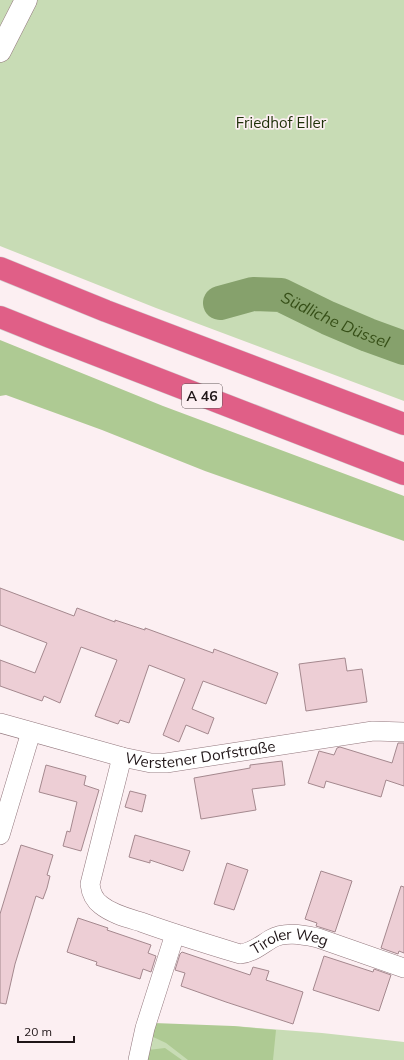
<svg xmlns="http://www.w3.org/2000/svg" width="404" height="1060" viewBox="0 0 404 1060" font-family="Mulish,sans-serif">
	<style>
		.green { fill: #c8dcb5 }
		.forest { fill: #aeca93 }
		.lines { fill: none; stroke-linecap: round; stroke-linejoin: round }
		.river { stroke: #86a16c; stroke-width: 34 }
		.building { fill: #edced5; stroke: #a4888e }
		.minor-casing { stroke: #92777d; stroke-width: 20 }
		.secondary-casing { stroke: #92777d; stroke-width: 23 }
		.motorway-casing { stroke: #d2d0d1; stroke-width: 23 }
		.minor { stroke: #fff; stroke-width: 19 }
		.secondary { stroke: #fff; stroke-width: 22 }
		.motorway { stroke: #e05f87; stroke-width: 22 }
		.labels { text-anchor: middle; stroke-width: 3.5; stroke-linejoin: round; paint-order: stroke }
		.shield { fill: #fceff2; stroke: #615659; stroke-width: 1 }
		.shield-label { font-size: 14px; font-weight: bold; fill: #1f1517 }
		.park-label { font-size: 15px; fill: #1e3008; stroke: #fceff2 }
		.street-label { font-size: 15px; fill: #1f1517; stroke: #fceff2 }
		.water-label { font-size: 16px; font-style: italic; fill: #364f17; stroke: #fceff2 }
	</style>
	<rect width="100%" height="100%" fill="#fceff2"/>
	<path class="green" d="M 0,0 L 404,0 L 404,342 L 364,327 L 291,292 L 274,287 L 215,297 L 219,305 L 268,299 L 404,350 L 404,401 L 156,308 L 0,246 Z
		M 233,1026 L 322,1033 L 404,1042 L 404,1060 L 146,1060 L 151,1036 Z"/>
	<path class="forest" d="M 0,340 L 163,406 L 404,496 L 404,541 L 205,471 L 102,430 L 6,395 L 0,396 Z
		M 154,1023 L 233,1026 L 276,1030 L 273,1060 L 188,1060 L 166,1043 L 151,1036 Z
		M 165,1048 L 182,1060 L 146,1060 L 148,1050 Z"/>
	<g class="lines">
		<path class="river" id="s1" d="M 220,303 L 253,294 L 281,295 L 328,318 L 368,335 L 404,348"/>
	</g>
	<path class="building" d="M 0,588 L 74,616 L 77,608 L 115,622 L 115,620 L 145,630 L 145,628 L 213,653 L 214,649 L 278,673 L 266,704 L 203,681 L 192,709 L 214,718 L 208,734 L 186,725 L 179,742 L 163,735 L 185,679 L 149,665 L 129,723 L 120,720 L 118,724 L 95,716 L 117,660 L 81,647 L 60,703 L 44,696 L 42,701 L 0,686 L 0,660 L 35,673 L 47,643 L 0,625 Z
		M 345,658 L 347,671 L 362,669 L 367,702 L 306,711 L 299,664 Z
		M 398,743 L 404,743 L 404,786 L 386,780 L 381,797 L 326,781 L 324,788 L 308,783 L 319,751 L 334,755 L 337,748 L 340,747 L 392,763 Z
		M 282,761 L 285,785 L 252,789 L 256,810 L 201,819 L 194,778 L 250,768 L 250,765 Z
		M 46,765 L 86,776 L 84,785 L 99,790 L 81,851 L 63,846 L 67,831 L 70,832 L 77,802 L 39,792 Z
		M 130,791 L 146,795 L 142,812 L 125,807 Z
		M 135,835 L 190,851 L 183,871 L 150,860 L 150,863 L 129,857 Z
		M 21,845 L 53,855 L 47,875 L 50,876 L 47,888 L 43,899 L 36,896 L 15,964 L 6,1004 L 0,1003 L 0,914 Z
		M 227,863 L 248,870 L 234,910 L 214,904 Z
		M 321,871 L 352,881 L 335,932 L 316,926 L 317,923 L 305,919 Z
		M 401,886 L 404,887 L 404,953 L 399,951 L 398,954 L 381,948 Z
		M 78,918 L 108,928 L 107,930 L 151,945 L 148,953 L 156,956 L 151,972 L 143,969 L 140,979 L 96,965 L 97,962 L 67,952 Z
		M 182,952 L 250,975 L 253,967 L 269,971 L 266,980 L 303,992 L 293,1024 L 226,1002 L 181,986 L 185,973 L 175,970 L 180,954 Z
		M 324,956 L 373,972 L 374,969 L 391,975 L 379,1011 L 313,990 Z"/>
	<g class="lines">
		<defs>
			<g id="minor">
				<path id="s2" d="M 0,723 L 122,757 L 151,763 L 166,763 L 373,731 L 404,732"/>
				<path id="s3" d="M 122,757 L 90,884 C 91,893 94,900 101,905 C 112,914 128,918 141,922 C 174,934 207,944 240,954 C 252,953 261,945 271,939 C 285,931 303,935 318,938 L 404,968"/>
				<path d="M 0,835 L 31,732"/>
				<path d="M 138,1060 L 145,1028 L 175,934"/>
			</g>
			<path id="secondary" d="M 0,51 L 26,0"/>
			<path id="motorway" d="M 0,268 L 106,311 L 404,424
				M 0,317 L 50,337 L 404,474"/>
		</defs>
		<use href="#minor" class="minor-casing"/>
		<use href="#secondary" class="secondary-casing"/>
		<use href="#motorway" class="motorway-casing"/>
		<use href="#minor" class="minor"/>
		<use href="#secondary" class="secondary"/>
		<use href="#motorway" class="motorway"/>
	</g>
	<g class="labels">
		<rect class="shield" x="182" y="384" width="40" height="24" rx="3"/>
		<g class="shield-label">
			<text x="202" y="401">A 46</text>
		</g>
		<g class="park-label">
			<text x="281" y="128">Friedhof Eller</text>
		</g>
		<g class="street-label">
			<text dy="5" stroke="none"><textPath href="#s2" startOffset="206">Werstener Dorfstraße</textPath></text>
			<text dy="5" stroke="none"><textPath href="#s3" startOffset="356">Tiroler Weg</textPath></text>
		</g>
		<g class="water-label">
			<text dy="6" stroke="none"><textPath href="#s1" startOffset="122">Südliche Düssel</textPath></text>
		</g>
	</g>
	<path d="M18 1036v6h56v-6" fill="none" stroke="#1f1517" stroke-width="2"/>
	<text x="24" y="1036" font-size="12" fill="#1f1517" stroke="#fceff2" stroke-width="3" paint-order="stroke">20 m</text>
</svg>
